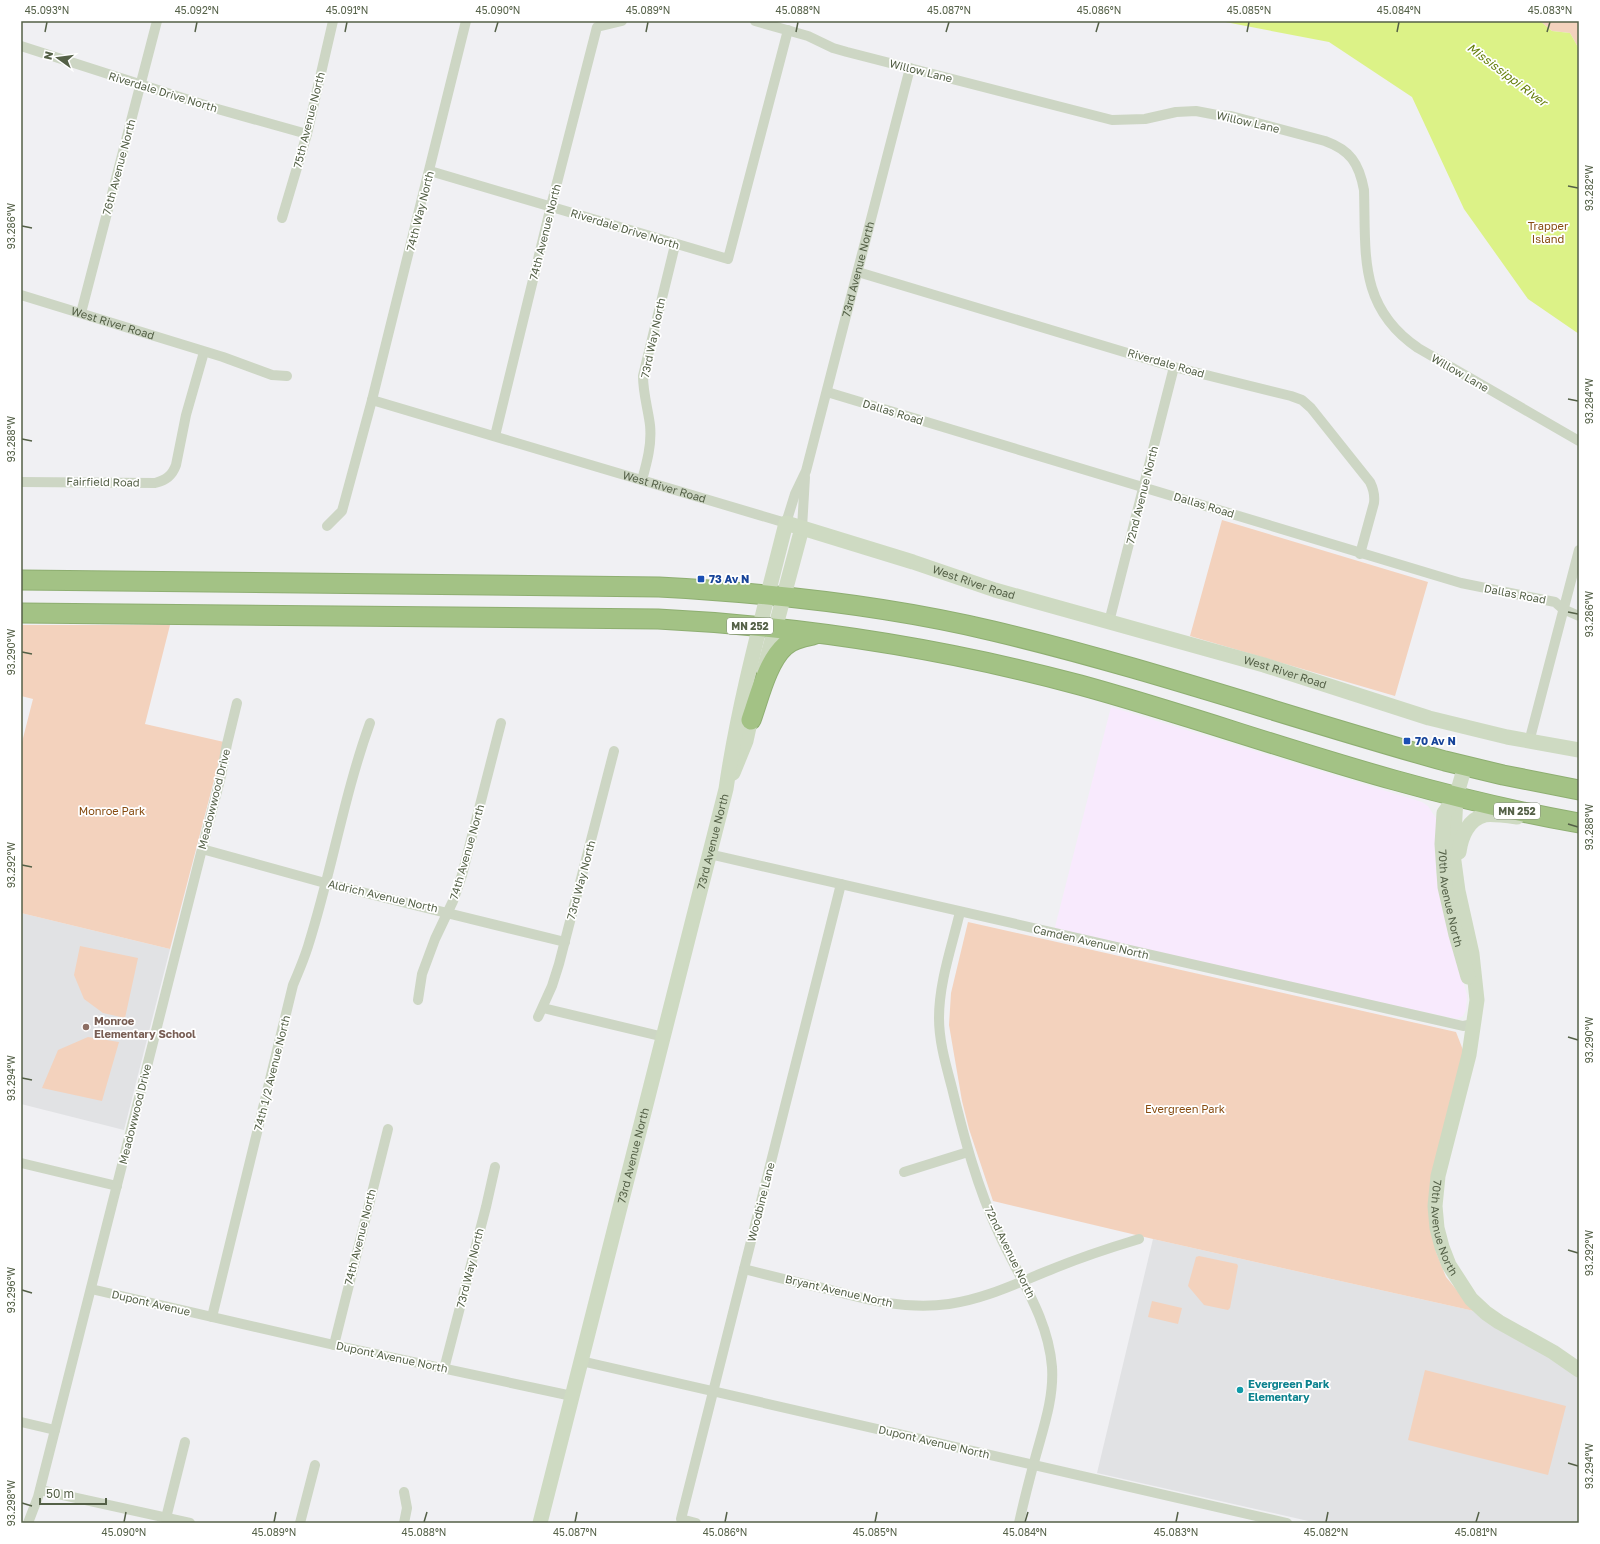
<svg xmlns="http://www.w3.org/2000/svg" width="1600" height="1544" viewBox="0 0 1600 1544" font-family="'Golos Text',sans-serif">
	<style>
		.commercial { fill: #f8eafd }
		.education { fill: #e1e2e4 }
		.green { fill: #f3d2bd }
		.water { fill: #dcf287 }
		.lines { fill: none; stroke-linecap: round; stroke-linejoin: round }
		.highway-casing { stroke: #8eae71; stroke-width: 21 }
		.street { stroke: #cdd6c4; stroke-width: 10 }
		.secondary { stroke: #cedac2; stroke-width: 15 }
		.highway { stroke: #a3c285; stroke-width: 19 }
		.ticks { fill: none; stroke: #546047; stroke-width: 1.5 }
		.transit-dot { fill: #1a4fb4; stroke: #fff; stroke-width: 1.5 }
		.education-dot { fill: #8d6e63; stroke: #fff; stroke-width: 1.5 }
		.culture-dot { fill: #0f9aa8; stroke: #fff; stroke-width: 1.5 }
		.labels { text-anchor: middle; stroke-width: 3.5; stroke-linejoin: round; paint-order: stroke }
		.shield { fill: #fff; stroke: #87907e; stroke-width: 1 }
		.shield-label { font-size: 10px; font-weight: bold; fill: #546047 }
		.street-label { font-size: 11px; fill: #546047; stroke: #fff }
		.park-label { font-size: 11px; fill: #874c11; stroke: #fff }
		.transit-label { font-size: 11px; font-weight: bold; fill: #164399; stroke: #fff; text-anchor: start }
		.education-label { font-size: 11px; font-weight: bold; fill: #785e54; stroke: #fff; text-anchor: start }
		.culture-label { font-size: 11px; font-weight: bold; fill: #0d838f; stroke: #fff; text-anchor: start }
		.water-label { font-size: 12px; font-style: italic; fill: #647d08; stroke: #fff }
		.neatline { fill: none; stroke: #546047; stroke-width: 1.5 }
		.ticks-label { font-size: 10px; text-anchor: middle; fill: #546047 }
	</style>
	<rect width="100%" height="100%" fill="#f0f0f3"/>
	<path class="commercial" d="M 1111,707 L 1422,802 L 1428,806 L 1437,820 L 1436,872 L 1445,919 L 1467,995 L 1466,1010 L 1463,1016 L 1457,1019 L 1054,931 Z"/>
	<path class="education" d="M 21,913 L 170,949 L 124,1130 L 21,1104 Z
		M 1153,1239 L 1474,1311 L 1548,1355 L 1579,1378 L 1579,1523 L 1317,1523 L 1097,1473 Z"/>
	<path class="green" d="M 1540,21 L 1579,21 L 1579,49 L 1570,33 L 1552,31 Z
		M 1222,520 L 1428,582 L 1395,696 L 1190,636 Z
		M 21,625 L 170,625 L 145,724 L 224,742 L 170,949 L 21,913 L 21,746 L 33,699 L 21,696 Z
		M 968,922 L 1456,1032 L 1463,1050 L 1431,1228 L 1436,1252 L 1446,1277 L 1474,1311 L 1153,1239 L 993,1201 L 969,1129 L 962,1101 L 949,1025 L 951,993 Z
		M 80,946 L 138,958 L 125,1018 L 103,1013 L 84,999 L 74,975 Z
		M 88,1037 L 119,1042 L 102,1101 L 42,1088 L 58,1050 Z
		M 1199,1256 L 1237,1264 L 1238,1266 L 1230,1308 L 1228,1310 L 1204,1305 L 1188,1286 L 1196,1257 Z
		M 1152,1301 L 1182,1308 L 1178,1324 L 1148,1317 Z
		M 1425,1370 L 1566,1406 L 1548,1475 L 1408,1440 Z"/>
	<path class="water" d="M 1220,21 L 1540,21 L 1552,31 L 1570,33 L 1579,49 L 1579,334 L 1528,299 L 1464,209 L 1412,97 L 1329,42 Z"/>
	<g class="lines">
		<defs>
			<path id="highway" d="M 21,580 L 659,587 C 771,593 884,605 993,631 C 1145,667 1294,719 1445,761 L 1503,775 L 1579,790
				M 21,613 L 658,619 C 801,626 942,648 1080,685 C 1186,714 1289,751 1394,780 C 1455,797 1517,812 1579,823
				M 751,720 C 759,698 767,662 785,646 C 792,639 803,637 813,635"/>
		</defs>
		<use href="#highway" class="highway-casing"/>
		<g class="street">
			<path d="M 755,21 L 808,36 L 833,48 L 847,52 L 1112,120 L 1145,119 L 1176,112 L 1196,111 L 1217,115 L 1231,116 L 1325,141 C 1350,150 1359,163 1364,190 C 1366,254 1358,307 1418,348 L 1579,441"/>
			<path d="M 21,46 L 214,108 L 307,134"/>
			<path d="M 430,171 L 728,259 L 788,30"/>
			<path d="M 282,218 L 307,134 L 333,21"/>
			<path d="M 858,272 L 1174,367 L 1291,396 L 1302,400 L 1311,408 L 1370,482 C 1374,490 1375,495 1374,503 L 1360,554"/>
			<path id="s1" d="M 21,295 L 223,357 L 272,375 L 287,376"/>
			<path d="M 81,313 L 157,21"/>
			<path d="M 827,392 L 1461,583 L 1555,602 L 1563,609 L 1579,616"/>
			<path id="s2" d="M 372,400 L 786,523 L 795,494 L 806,471 L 910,68"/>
			<path d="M 495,436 L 551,206 L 597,27 L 622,21"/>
			<path d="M 642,480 C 647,462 652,444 650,425 C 648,409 643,393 643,376 L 675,245"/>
			<path d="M 21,482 L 155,483 C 166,480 172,476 176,465 L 186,415 L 204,352"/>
			<path d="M 327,526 L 342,511 L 372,400 L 466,21"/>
			<path d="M 802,528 L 805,477"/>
			<path d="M 1109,622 L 1174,367"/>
			<path d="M 1529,742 L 1579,550"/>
			<path d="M 202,849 L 325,883 L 565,942"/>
			<path d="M 709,854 L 1463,1026 L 1474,1024"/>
			<path d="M 960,912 C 952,946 939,982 939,1018 C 939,1042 946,1065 952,1088 C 964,1137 977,1187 999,1234 C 1019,1278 1048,1317 1052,1367 C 1054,1397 1044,1426 1036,1455 C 1030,1477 1024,1500 1019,1523"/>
			<path d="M 418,1000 L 422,974 L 435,939 L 453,901 L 462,875 L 501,723"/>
			<path d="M 543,1008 L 664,1037"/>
			<path d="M 538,1017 L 552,986 L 559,964 L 614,751"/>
			<path d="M 21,1163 L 117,1186"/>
			<path d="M 904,1172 L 968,1152"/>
			<path d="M 744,1269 C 771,1276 799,1283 827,1289 C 867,1300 907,1310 949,1304 C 985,1299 1017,1283 1050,1270 C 1079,1258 1109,1248 1139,1239"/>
			<path d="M 91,1289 L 334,1345 L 572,1396"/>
			<path d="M 212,1317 L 293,985 C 299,971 305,957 309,943 C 332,870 344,795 370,723"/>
			<path d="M 334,1345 L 388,1129"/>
			<path d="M 581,1361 L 1287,1523"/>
			<path d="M 444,1369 L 486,1207 L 495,1167"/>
			<path d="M 21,1422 L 55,1430"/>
			<path d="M 40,1490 L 190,1523"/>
			<path d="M 166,1518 L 185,1442"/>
			<path d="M 28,1523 L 38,1497 L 55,1430 L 202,849 L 221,776 L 227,744 L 237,703"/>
			<path d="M 300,1523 L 315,1465"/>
			<path d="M 404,1523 L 407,1508 L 404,1492"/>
			<path d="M 696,1523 L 681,1519 L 841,884"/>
		</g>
		<g class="secondary">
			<path d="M 764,670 L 802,528"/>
			<path id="s3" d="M 1465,766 L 1456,797 L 1453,854 L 1458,891 L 1472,954 L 1477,1000 L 1469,1055 L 1438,1176 L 1435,1206 L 1437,1228 L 1442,1247 L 1449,1265 L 1471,1299 L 1486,1313 L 1499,1322 L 1553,1352 L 1579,1370"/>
			<path d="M 733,773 L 746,741 L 753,709"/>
			<path id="s4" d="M 1456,797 L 1444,813 L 1442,844 L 1445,887 L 1456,935 L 1468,977"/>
			<path d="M 1459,852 C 1461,837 1468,819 1485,815 C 1490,814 1509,816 1517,817"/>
			<path id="s5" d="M 540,1523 L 726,789 C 739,699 764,611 786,523 L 913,562 L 995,590 L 1264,665 L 1429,718 L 1507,737 L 1579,750"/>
		</g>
		<use href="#highway" class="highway"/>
	</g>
	<path class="ticks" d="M 45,32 L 47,22M 195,32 L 197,22M 345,32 L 347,22M 495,32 L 498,22M 646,32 L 648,22M 796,32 L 798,22M 946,32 L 949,22M 1096,32 L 1099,22M 1247,32 L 1249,22M 1397,32 L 1399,22M 1547,32 L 1550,22M 1568,186 L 1578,188M 22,226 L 32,228M 1568,399 L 1578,401M 22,439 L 32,441M 1568,612 L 1578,614M 22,652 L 32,654M 1568,824 L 1578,827M 22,865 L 32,867M 1568,1037 L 1578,1040M 22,1078 L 32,1080M 1568,1250 L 1578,1253M 22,1290 L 32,1293M 1568,1463 L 1578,1466M 22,1503 L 32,1506M 124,1522 L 126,1512M 274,1522 L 276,1512M 424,1522 L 427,1512M 575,1522 L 577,1512M 725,1522 L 727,1512M 875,1522 L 877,1512M 1025,1522 L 1028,1512M 1176,1522 L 1178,1512M 1326,1522 L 1328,1512M 1476,1522 L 1479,1512"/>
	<g class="transit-dot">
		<rect x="697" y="575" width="8" height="8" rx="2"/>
		<rect x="1403" y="737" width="8" height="8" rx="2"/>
	</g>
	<circle class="education-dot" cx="86" cy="1027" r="4"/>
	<circle class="culture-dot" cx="1240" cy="1390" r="4"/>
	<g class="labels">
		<g class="shield">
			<rect x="727" y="618" width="46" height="16" rx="3"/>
			<rect x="1494" y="803" width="46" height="16" rx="3"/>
		</g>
		<g class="shield-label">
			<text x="750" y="630">MN 252</text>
			<text x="1517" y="815">MN 252</text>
		</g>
		<g class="street-label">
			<text transform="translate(921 71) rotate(14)" y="4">Willow Lane</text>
			<text transform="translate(163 92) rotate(17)" y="4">Riverdale Drive North</text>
			<text transform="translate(309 120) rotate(-76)" y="4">75th Avenue North</text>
			<text transform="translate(1248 122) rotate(13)" y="4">Willow Lane</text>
			<text transform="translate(119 167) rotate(-75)" y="4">76th Avenue North</text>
			<text transform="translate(420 211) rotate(-76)" y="4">74th Way North</text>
			<text transform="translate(625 229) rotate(17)" y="4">Riverdale Drive North</text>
			<text transform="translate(545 232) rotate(-76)" y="4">74th Avenue North</text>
			<text dy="4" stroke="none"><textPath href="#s2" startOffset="696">73rd Avenue North</textPath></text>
			<text dy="4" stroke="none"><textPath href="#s1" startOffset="96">West River Road</textPath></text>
			<text transform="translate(653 338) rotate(-78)" y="4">73rd Way North</text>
			<text transform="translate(1166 363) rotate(16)" y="4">Riverdale Road</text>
			<text transform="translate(1460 373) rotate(30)" y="4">Willow Lane</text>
			<text transform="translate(893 412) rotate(17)" y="4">Dallas Road</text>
			<text transform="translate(103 482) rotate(1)" y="4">Fairfield Road</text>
			<text dy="4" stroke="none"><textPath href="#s2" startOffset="305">West River Road</textPath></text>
			<text transform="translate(1142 495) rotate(-76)" y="4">72nd Avenue North</text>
			<text transform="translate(1204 505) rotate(17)" y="4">Dallas Road</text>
			<text dy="4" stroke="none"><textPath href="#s5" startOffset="1227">West River Road</textPath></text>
			<text transform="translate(1515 594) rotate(11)" y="4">Dallas Road</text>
			<text dy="4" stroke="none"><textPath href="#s5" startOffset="1551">West River Road</textPath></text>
			<text transform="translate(214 799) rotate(-76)" y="4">Meadowwood Drive</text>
			<text dy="4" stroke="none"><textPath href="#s5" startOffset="703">73rd Avenue North</textPath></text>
			<text transform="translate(467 852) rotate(-74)" y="4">74th Avenue North</text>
			<text transform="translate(581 880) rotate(-75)" y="4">73rd Way North</text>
			<text transform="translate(383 896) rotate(13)" y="4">Aldrich Avenue North</text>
			<text dy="4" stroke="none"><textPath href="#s4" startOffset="106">70th Avenue North</textPath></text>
			<text transform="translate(1091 942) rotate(13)" y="4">Camden Avenue North</text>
			<text transform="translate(272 1073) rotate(-76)" y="4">74th 1/2 Avenue North</text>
			<text transform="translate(135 1114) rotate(-76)" y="4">Meadowwood Drive</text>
			<text dy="4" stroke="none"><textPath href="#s5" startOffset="379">73rd Avenue North</textPath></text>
			<text transform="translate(761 1202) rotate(-76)" y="4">Woodbine Lane</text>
			<text dy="4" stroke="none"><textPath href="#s3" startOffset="471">70th Avenue North</textPath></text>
			<text transform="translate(360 1237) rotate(-76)" y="4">74th Avenue North</text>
			<text transform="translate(1010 1252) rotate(64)" y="4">72nd Avenue North</text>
			<text transform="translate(470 1268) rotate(-76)" y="4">73rd Way North</text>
			<text transform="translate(839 1291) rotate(13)" y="4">Bryant Avenue North</text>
			<text transform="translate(151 1303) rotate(13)" y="4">Dupont Avenue</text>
			<text transform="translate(392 1357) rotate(12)" y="4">Dupont Avenue North</text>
			<text transform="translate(934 1442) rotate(13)" y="4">Dupont Avenue North</text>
		</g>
		<g class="park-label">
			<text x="1548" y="230">Trapper<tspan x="1548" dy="13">Island</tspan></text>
			<text x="112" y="815">Monroe Park</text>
			<text x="1185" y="1113">Evergreen Park</text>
		</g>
		<g class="transit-label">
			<text x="709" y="583">73 Av N</text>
			<text x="1415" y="745">70 Av N</text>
		</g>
		<g class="education-label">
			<text x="94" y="1025">Monroe<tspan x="94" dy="13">Elementary School</tspan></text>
		</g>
		<g class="culture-label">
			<text x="1248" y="1388">Evergreen Park<tspan x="1248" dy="13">Elementary</tspan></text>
		</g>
		<g class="water-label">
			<text transform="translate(1507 75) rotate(37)" y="4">Mississippi River</text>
		</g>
	</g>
	<rect width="1600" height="1544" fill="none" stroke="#ffffff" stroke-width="44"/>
	<g transform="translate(58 58) rotate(284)" stroke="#ffffff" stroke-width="3" paint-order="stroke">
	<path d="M0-3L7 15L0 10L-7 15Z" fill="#546047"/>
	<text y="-6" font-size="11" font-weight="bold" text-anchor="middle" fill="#546047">N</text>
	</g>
	<path d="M40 1498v6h66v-6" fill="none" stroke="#546047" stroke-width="2"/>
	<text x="46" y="1498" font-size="12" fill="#546047" stroke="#ffffff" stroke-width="3" paint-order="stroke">50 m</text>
	<rect x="22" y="22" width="1556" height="1500" class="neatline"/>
	<g class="ticks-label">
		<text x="47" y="14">45.093°N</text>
		<text x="197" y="14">45.092°N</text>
		<text x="347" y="14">45.091°N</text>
		<text x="498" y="14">45.090°N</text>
		<text x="648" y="14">45.089°N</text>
		<text x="798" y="14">45.088°N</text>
		<text x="949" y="14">45.087°N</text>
		<text x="1099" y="14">45.086°N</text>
		<text x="1249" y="14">45.085°N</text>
		<text x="1399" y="14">45.084°N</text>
		<text x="1550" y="14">45.083°N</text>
		<text transform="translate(1589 188) rotate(-90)" y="4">93.282°W</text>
		<text transform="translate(11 226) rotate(-90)" y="4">93.286°W</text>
		<text transform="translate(1589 401) rotate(-90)" y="4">93.284°W</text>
		<text transform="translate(11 439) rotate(-90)" y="4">93.288°W</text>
		<text transform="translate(1589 614) rotate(-90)" y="4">93.286°W</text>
		<text transform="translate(11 652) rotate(-90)" y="4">93.290°W</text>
		<text transform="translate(1589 827) rotate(-90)" y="4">93.288°W</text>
		<text transform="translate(11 865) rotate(-90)" y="4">93.292°W</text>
		<text transform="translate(1589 1040) rotate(-90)" y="4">93.290°W</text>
		<text transform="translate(11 1078) rotate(-90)" y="4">93.294°W</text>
		<text transform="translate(1589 1253) rotate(-90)" y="4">93.292°W</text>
		<text transform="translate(11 1290) rotate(-90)" y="4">93.296°W</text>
		<text transform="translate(1589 1466) rotate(-90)" y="4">93.294°W</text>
		<text transform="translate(11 1503) rotate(-90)" y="4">93.298°W</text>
		<text x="124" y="1536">45.090°N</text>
		<text x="274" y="1536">45.089°N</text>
		<text x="424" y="1536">45.088°N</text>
		<text x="575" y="1536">45.087°N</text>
		<text x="725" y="1536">45.086°N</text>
		<text x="875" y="1536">45.085°N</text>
		<text x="1025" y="1536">45.084°N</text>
		<text x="1176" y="1536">45.083°N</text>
		<text x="1326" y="1536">45.082°N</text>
		<text x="1476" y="1536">45.081°N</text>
	</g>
</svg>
